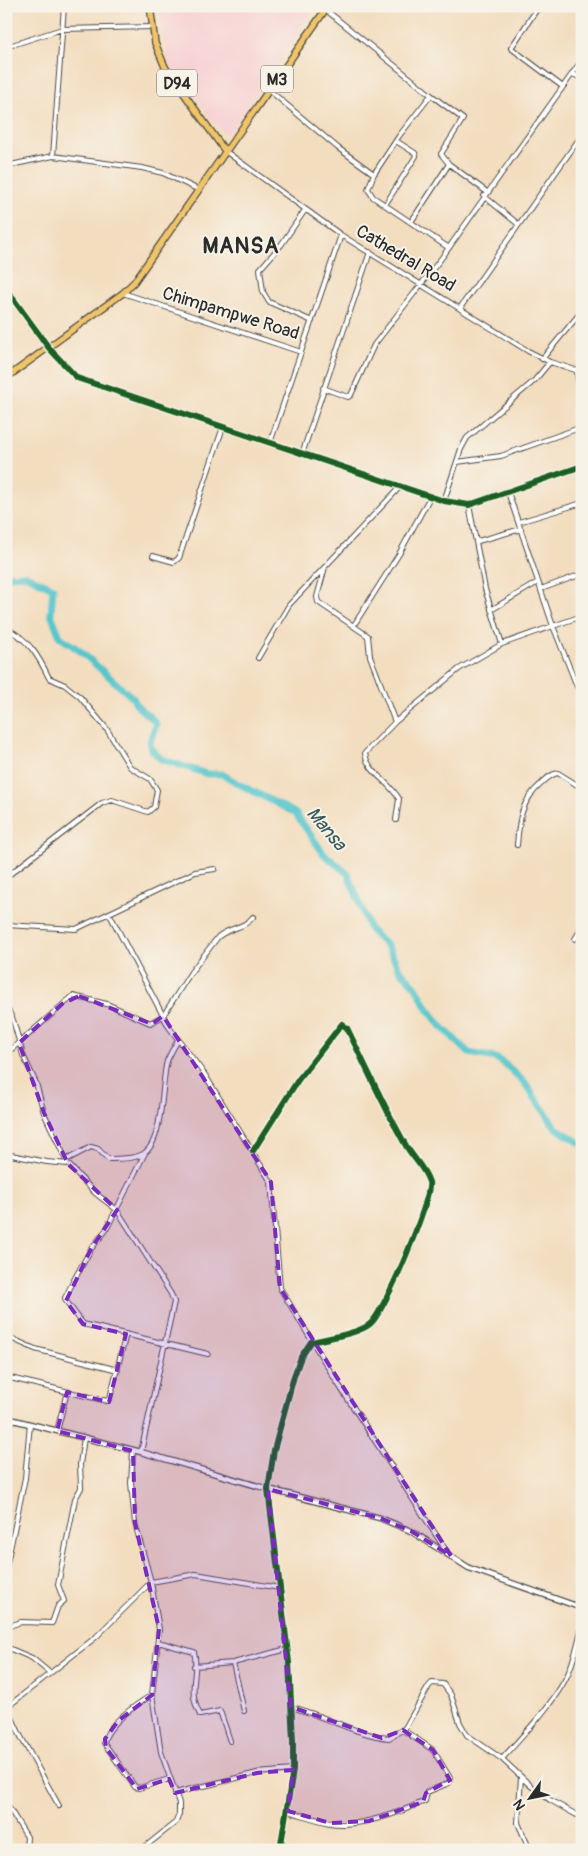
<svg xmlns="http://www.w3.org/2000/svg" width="588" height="1856" viewBox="0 0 588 1856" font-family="Pangolin,sans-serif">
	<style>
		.built { fill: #f7cfd2 }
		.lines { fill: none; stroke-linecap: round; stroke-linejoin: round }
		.river { stroke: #58c6cc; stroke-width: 7 }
		.minor-casing { stroke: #494641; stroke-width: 6 }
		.tertiary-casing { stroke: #494641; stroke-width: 7 }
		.primary-casing { stroke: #494641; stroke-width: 8 }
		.minor { stroke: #fff; stroke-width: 4 }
		.tertiary { stroke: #fff; stroke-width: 4.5 }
		.primary { stroke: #f0c469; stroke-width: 5.5 }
		.cycleway-casing { stroke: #f7f3e8; stroke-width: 9 }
		.cycleway { stroke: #1b5e20; stroke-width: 6 }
		.marked { fill: #7b2cbf; fill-opacity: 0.2; stroke: #7b2cbf; stroke-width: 4; stroke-dasharray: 10 6; stroke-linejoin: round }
		.labels { text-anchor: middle; stroke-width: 4; stroke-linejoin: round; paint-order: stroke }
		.shield { fill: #f7f3e8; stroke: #686764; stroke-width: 1 }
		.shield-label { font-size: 16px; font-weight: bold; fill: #2b2b2b }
		.street-label { font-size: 18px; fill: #2b2b2b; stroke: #f7f3e8 }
		.water-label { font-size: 19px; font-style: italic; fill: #385a5b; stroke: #f7f3e8 }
		.district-label { font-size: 22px; font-weight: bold; letter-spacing: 1px; fill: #2b2b2b; stroke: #f7f3e8 }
	</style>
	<rect width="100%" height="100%" fill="#f7f3e8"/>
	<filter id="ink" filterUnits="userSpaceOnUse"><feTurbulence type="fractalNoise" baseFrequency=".02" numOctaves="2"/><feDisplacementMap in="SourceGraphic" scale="10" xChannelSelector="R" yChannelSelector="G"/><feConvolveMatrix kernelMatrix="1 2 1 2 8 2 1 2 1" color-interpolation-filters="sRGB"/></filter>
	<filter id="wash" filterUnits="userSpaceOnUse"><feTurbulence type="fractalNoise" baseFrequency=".0096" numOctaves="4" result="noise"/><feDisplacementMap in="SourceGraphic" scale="20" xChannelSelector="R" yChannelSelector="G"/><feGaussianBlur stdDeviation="1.12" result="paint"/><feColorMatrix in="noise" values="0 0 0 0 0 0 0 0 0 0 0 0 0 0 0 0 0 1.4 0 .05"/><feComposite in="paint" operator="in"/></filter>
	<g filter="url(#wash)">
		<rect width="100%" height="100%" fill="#f3ddbf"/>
		<path class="built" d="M 158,6 L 316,6 L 229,134 L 223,133 L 168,62 Z"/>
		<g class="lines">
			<path class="river" d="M 6,576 L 26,575 L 53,588 L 51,614 L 60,637 L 79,650 L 133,698 C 139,713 151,714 156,724 L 150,742 L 152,750 L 161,759 L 207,774 L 222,774 L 237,783 L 295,813 L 324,854 L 348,874 L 370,930 L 388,947 L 399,969 L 416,987 L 428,1009 L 441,1026 L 469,1053 L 496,1058 L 506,1065 L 524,1082 L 556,1128 L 582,1144
				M 582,1194 L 582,1195"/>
		</g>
	</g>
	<g filter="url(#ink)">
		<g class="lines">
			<defs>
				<path id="minor" d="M 539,6 L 511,48 L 563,87
					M 577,6 L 582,10
					M 326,10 L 431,95 L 399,136 L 374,174
					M 6,47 L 62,29 L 153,27
					M 572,73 L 582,79
					M 269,90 L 338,148 L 374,174 L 368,189 L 373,197 L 449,248
					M 431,95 L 463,119 L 441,154 L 449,164 L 487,192
					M 225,151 L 341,235 L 528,351 L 550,362 L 582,372
					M 53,156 L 142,168 L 163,173 L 199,190
					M 6,166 L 53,156 L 64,6
					M 484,196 L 518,224
					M 385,205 L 416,156 L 415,153 L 396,141
					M 305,210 L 281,245 L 260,269 L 263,292 L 269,302 L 312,321
					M 411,222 L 449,164
					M 6,289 L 49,348 L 77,378 L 444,501 L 469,505 L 582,466
					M 123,293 L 301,352 L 341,235
					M 460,308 L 582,135
					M 542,359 L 582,311
					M 577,371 L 582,419
					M 323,388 L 348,397 L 351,395 L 374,345 L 443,256 L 582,60
					M 270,443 L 301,352
					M 302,454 L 370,252
					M 457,462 L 501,456 L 582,427
					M 508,492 L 553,626 L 582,616
					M 444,501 L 461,449 L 467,438 L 534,381 L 550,362
					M 469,505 L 485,589 L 502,644
					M 519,522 L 582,503
					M 478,541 L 521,529
					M 153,556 L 174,562 L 179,558 L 223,427
					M 325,567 L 317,597 L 318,602 L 368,636 L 370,656 L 395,722
					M 541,589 L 582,574
					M 491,610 L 538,582
					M 354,625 L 399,554 L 430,497
					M 6,629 C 28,637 40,659 49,678 L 65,685 L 80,697 L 106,728 L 130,767 L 150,779 L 157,790 L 154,807 L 148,812 L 112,800 L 102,803 L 6,877
					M 258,658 L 289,605 L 400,487
					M 396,820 L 399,799 C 390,782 367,772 365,753 L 395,722 L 459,669 L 502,644 L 553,626 L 582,699
					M 517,845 C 519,820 521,801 541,784 C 546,779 551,774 558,773 L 582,788
					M 109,913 L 169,1027 L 205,1075 L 271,1182 L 280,1288 L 335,1379 L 449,1555
					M 6,925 L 76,929 L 195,872 L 215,869
					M 575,939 L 582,927
					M 6,1006 L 13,1020 L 23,1055 L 36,1083 L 44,1113 L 68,1164 L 95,1193 L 117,1210 L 171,1294 L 174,1302 L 141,1452
					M 6,1054 L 73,996 L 107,1004 L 150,1023 L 163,1016 L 191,972 L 218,937 C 229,927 244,929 253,917
					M 253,1151 L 298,1080 L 342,1024 L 347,1028 C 366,1067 384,1107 405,1144 C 412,1157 425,1168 429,1182 C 433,1197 384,1314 370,1324 C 358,1334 327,1338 311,1342 L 301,1357 L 294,1376 L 274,1450 L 268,1489 L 289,1662 L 293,1741 L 293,1770 L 280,1850
					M 145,1153 L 106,1230 L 91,1249 L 74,1280 L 65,1298 L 66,1301 L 83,1324 L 208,1354
					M 6,1154 L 47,1162 L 68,1164
					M 66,1160 L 91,1147 L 98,1149 L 108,1159 C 119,1158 133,1160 143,1154 C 164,1142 161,1082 167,1061 C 170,1054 174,1047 178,1040
					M 6,1336 L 35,1349 L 118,1370
					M 6,1377 L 107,1401 L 110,1398 L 126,1334
					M 57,1431 L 67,1392
					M 133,1451 L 131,1483 L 135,1523 L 151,1582 L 159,1629 L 152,1695 L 161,1752 L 179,1803 L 179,1814 L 176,1822 L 141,1850
					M 6,1568 L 25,1478 L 30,1424
					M 6,1627 L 21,1622 L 52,1623 L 58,1606 L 64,1601 L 58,1585 L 75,1499 L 81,1488 L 80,1464 L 84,1438
					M 158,1642 L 194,1652 C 200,1672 186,1688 200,1715 L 220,1711 L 230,1741
					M 6,1647 L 32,1658 L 50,1673
					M 233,1663 L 244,1711
					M 194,1666 L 233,1663 L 287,1649
					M 152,1695 C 137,1704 106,1725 104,1743 L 135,1787 L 139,1788 L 169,1779
					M 6,1705 L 21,1737 L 59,1806
					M 291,1707 C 323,1715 357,1735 389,1738 L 405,1728 L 429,1686 L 432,1683 L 443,1684 L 451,1695 L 460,1723 L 467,1735 L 502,1759 L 531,1786 L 550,1800 L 582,1818
					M 6,1708 L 96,1637 L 151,1582 L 196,1574 L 280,1588
					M 502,1759 C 524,1734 549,1709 565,1680 C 574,1664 577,1645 582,1627
					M 521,1777 L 518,1823 L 530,1850
					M 175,1793 L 257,1773 L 293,1770
					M 6,1803 L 27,1837 L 26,1850
					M 288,1811 C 302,1815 316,1820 330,1823 C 358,1828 399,1813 425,1801 L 427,1792 L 449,1783 L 450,1778 L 433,1750 L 403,1730"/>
				<path id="tertiary" d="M 6,1418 L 141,1452 L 268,1489 L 380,1518 L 411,1531 L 469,1568 L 582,1608"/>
				<path id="primary" d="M 150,6 L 155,43 L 165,67 L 225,151
					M 6,378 L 123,293 L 134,282 L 328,6"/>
			</defs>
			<use href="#minor" class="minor-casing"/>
			<use href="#tertiary" class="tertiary-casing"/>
			<use href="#primary" class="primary-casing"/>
			<use href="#minor" class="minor"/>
			<use href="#tertiary" class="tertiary"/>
			<use href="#primary" class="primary"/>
			<defs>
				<path id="cycleway" d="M 6,289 L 49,348 L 77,378 L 444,501 L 469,505 L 582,466
					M 253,1151 L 298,1080 L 342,1024 L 347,1028 C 366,1067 384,1107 405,1144 C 412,1157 425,1168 429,1182 C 433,1197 384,1314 370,1324 C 358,1334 327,1338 311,1342 L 301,1357 L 294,1376 L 274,1450 L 268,1489 L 289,1662 L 293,1741 L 293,1770 L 280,1850"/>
			</defs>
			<use href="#cycleway" class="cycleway-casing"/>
			<use href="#cycleway" class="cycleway"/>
		</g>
	</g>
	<path class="marked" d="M 79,996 L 152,1024 L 163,1016 L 271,1182 L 280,1288 L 451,1556 L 411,1531 L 380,1518 L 268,1489 L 291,1707 L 382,1738 L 403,1730 L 433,1750 L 450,1780 L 426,1793 L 423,1802 L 369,1821 L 330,1823 L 288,1811 L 293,1770 L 257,1773 L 175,1793 L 169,1779 L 137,1789 L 106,1748 L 105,1739 L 118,1721 L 152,1695 L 159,1629 L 135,1523 L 133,1451 L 57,1431 L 67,1392 L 109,1402 L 126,1334 L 83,1324 L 66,1301 L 91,1249 L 117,1210 L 68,1164 L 44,1113 L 19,1043 L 62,1004 Z"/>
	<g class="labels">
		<g class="shield">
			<rect x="261" y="65.5" width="32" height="27" rx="4"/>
			<rect x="157" y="69.5" width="40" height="27" rx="4"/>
		</g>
		<g class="shield-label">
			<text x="277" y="85">M3</text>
			<text x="177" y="89">D94</text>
		</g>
		<g class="street-label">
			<text transform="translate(406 258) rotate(31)" y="6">Cathedral Road</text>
			<text transform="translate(231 313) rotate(17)" y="6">Chimpampwe Road</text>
		</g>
		<g class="water-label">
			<text transform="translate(327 828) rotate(50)" y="7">Mansa</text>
		</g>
		<g class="district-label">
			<text x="241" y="253">MANSA</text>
		</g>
	</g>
	<rect width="588" height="1856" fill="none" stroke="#f7f3e8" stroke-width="25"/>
	<g transform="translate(530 1798) rotate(237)" stroke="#f7f3e8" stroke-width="4" paint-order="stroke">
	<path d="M0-4L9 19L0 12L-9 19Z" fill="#2b2b2b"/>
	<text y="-8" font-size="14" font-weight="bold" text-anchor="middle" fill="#2b2b2b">N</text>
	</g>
</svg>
